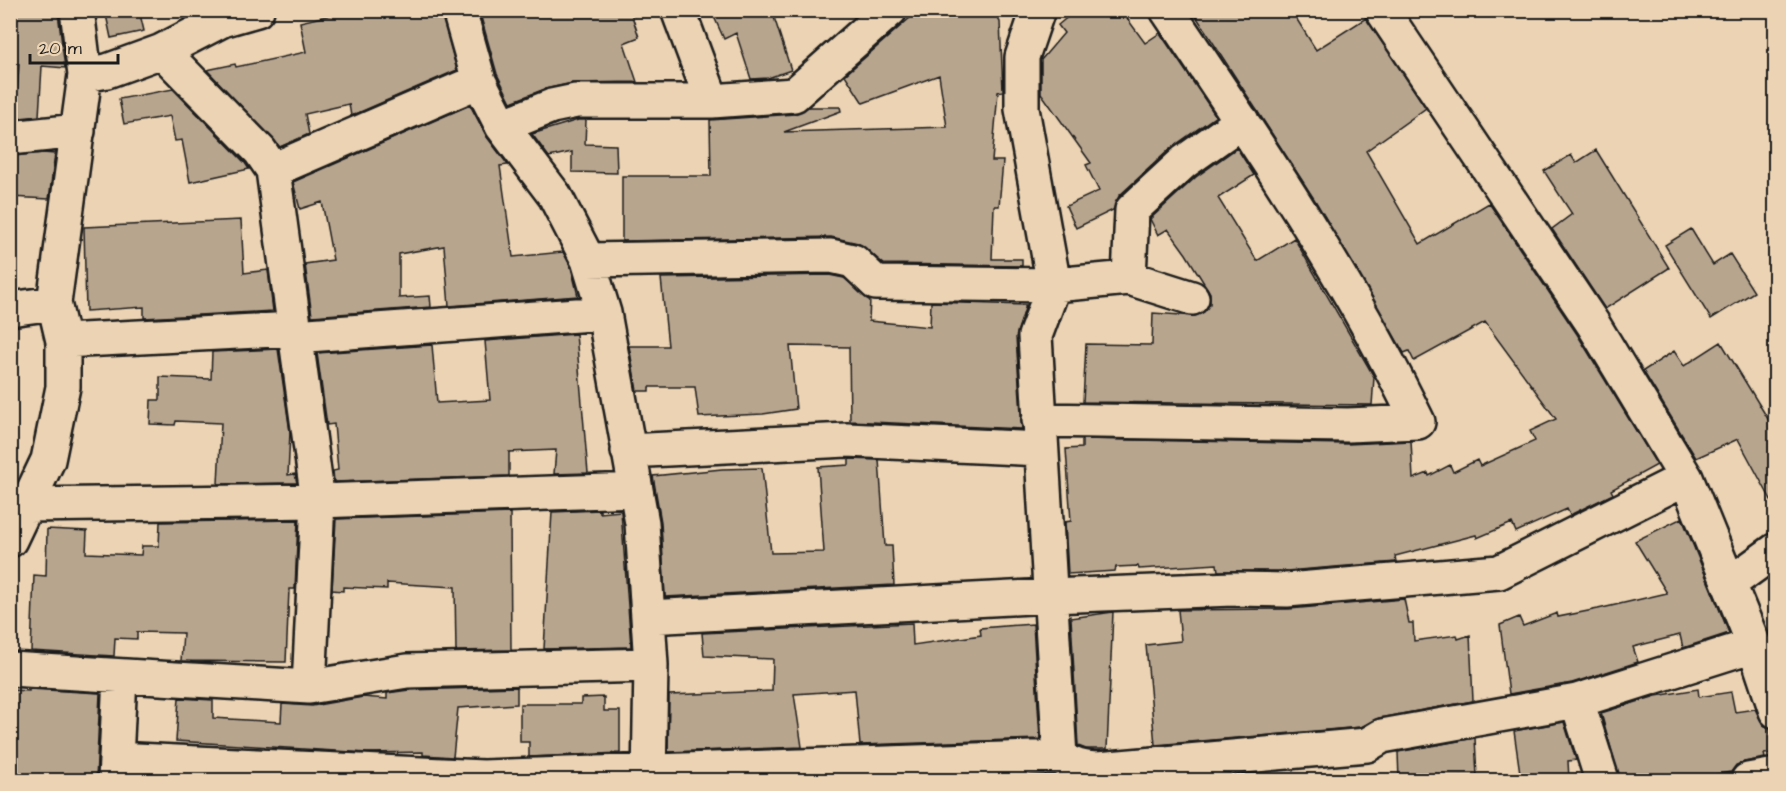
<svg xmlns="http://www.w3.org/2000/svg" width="1786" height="791" viewBox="0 0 1786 791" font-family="'Architects Daughter',sans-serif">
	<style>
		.building { fill: #b8a58e; stroke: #1c1c1c; stroke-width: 1.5 }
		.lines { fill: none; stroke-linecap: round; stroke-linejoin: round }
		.minor-casing { stroke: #1c1c1c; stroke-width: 38 }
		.minor { stroke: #ebd3b3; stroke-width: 33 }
	</style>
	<rect width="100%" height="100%" fill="#ebd3b3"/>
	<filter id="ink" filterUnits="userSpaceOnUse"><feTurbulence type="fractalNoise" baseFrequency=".0167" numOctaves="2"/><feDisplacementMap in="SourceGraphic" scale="12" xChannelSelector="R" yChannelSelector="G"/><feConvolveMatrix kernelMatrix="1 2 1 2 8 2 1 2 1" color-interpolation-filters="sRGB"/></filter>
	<g filter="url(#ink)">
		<path class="building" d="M 10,10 L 58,13 L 65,68 L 42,66 L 39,116 L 10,119 L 10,109 L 16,109 L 19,64 L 10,63 Z
			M 105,10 L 139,10 L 144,31 L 111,38 Z
			M 330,10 L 441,10 L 457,70 L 351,116 L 349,104 L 305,114 L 309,134 L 280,147 L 207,70 L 235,64 L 236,67 L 306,52 L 300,22 L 331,15 Z
			M 479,10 L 630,10 L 639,37 L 624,43 L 637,82 L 572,83 L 545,89 L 511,102 L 497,74 Z
			M 711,10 L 779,10 L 773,14 L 791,70 L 768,78 L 751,79 L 736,33 L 724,39 Z
			M 919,10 L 993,10 L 1000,22 L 1003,91 L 998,92 L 992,161 L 1003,161 L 999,206 L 994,206 L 992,259 L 1022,259 L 1022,266 L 884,264 L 858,243 L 831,237 L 622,241 L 622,176 L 711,176 L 710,120 L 795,114 L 808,107 L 840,107 L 841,111 L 784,132 L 947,127 L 939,75 L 863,103 L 845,75 Z
			M 1076,10 L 1121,10 L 1145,43 L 1160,33 L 1216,116 L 1171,148 L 1119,196 L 1113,210 L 1076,228 L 1066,206 L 1099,191 L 1086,165 L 1091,163 L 1041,93 L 1041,60 L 1064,33 L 1058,25 Z
			M 1192,10 L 1291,10 L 1316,50 L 1366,18 L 1426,108 L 1366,151 L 1420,244 L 1489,203 L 1577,334 L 1657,465 L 1611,490 L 1613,494 L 1570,515 L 1567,509 L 1516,532 L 1512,523 L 1477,538 L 1476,535 L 1395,556 L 1396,562 L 1286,571 L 1218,571 L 1217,564 L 1139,569 L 1138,566 L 1116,567 L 1115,571 L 1068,574 L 1065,522 L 1071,521 L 1066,449 L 1082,448 L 1082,439 L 1348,444 L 1411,441 L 1413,479 L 1428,473 L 1429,476 L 1450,465 L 1453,472 L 1477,460 L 1480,466 L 1535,441 L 1530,431 L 1556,419 L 1485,322 L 1414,361 L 1409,351 L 1404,353 L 1316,202 Z
			M 173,89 L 245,163 L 249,169 L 190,182 L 182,140 L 175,141 L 170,116 L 124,124 L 119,99 Z
			M 470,105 L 487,137 L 508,165 L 500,166 L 513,257 L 563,252 L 571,267 L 578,296 L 449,306 L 444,246 L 399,254 L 399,298 L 430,296 L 431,307 L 312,316 L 305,264 L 333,260 L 322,202 L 300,209 L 293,182 Z
			M 578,120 L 586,120 L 585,144 L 616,145 L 617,173 L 572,172 L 572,152 L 549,157 L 532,134 Z
			M 1237,148 L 1254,175 L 1218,198 L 1257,261 L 1294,238 L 1374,377 L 1372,405 L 1083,402 L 1086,344 L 1152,345 L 1153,313 L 1195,316 L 1204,312 L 1210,304 L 1210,293 L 1186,254 L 1168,229 L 1158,235 L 1150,219 L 1196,177 Z
			M 1596,150 L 1669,268 L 1605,309 L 1552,229 L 1572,214 L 1544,171 L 1571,155 L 1576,163 Z
			M 43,153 L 55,154 L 49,199 L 10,197 L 10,156 Z
			M 241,220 L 244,273 L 268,270 L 273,311 L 144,318 L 144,307 L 86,311 L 84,227 Z
			M 1691,229 L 1713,265 L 1730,254 L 1754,292 L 1711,319 L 1665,245 Z
			M 829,275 L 844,278 L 870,299 L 869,321 L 930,327 L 931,302 L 1026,305 L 1016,337 L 1022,429 L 850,421 L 849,347 L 790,346 L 796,409 L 763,414 L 699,417 L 695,387 L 649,387 L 649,391 L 637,391 L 629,346 L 668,346 L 661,278 Z
			M 576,334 L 588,473 L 554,474 L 556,450 L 509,452 L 509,476 L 334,482 L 333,471 L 338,470 L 334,424 L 327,425 L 317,353 L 432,345 L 437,403 L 490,400 L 485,341 Z
			M 1721,342 L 1776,432 L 1776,509 L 1738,439 L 1696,458 L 1643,371 L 1674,351 L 1684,366 Z
			M 278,349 L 290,432 L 288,475 L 295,474 L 297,483 L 218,484 L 221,423 L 176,421 L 175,425 L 150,424 L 151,400 L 160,400 L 160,377 L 211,379 L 212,352 Z
			M 849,459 L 879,460 L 885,546 L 892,546 L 894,585 L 665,597 L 661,522 L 653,476 L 722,469 L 762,468 L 771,553 L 824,552 L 818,467 L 849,465 Z
			M 600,510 L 600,513 L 621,511 L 631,647 L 544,649 L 552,512 Z
			M 510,513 L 511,650 L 456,651 L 455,587 L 387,583 L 387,589 L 343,587 L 343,591 L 332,590 L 336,519 Z
			M 1682,518 L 1729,633 L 1683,648 L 1680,635 L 1633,647 L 1638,662 L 1572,683 L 1509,694 L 1500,625 L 1519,617 L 1523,626 L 1557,613 L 1558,617 L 1598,609 L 1667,593 L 1635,541 Z
			M 298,520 L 295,589 L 289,589 L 286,662 L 181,661 L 183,633 L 137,632 L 137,639 L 115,638 L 114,656 L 31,651 L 34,575 L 46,576 L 47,529 L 87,531 L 86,553 L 141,555 L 142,546 L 159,546 L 160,522 Z
			M 1404,599 L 1409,623 L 1413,623 L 1414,641 L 1457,635 L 1458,639 L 1470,635 L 1473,701 L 1379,718 L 1361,727 L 1155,745 L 1146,645 L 1181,641 L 1178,610 L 1289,609 Z
			M 1113,612 L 1107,749 L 1086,749 L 1078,746 L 1071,618 Z
			M 912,623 L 913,645 L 981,635 L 980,628 L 1033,624 L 1040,739 L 860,745 L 855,690 L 794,694 L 802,747 L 668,752 L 669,695 L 772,691 L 773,659 L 704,656 L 702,633 Z
			M 517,687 L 517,704 L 458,708 L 453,757 L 423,755 L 423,752 L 368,753 L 176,741 L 179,698 L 213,700 L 213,718 L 281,722 L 282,704 L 312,706 L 363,697 L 387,699 L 387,693 L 409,690 Z
			M 29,689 L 100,693 L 96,780 L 10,780 L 10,690 L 29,691 Z
			M 1698,689 L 1699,697 L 1731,692 L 1735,712 L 1755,709 L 1763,725 L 1769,728 L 1773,753 L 1764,754 L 1765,758 L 1744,762 L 1736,765 L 1731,772 L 1683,780 L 1620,780 L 1601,713 L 1656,696 Z
			M 604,697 L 604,711 L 620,711 L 620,753 L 529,757 L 529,742 L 520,742 L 520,704 L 581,704 L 581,698 Z
			M 1564,722 L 1576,760 L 1568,761 L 1569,780 L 1521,780 L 1514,731 Z
			M 1475,738 L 1477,777 L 1399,780 L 1398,752 Z
			M 1055,776 L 1063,780 L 1004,780 L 1004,778 Z"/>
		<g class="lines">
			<defs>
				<path id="minor" d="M 459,10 L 479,81 L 502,126 L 555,196 L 588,260 L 604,313 L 642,523 L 651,665 L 649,780
					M 678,10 L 712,101
					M 1038,10 L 1022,57 L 1022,109 L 1054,285 L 1035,336 L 1060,757 C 1072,766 1083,768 1098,769 L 1367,745 L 1382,736 L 1577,701 L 1754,645
					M 1382,10 L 1593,324 L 1686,478 L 1754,645 L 1776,711
					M 162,51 L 260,151 L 273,170 L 318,501 L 309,687
					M 85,75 L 107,71 L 162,51 L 222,20 L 257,10
					M 502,126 L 552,106 L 576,101 L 712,101 L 794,95 L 890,10
					M 10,138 L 78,131
					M 273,170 L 479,81
					M 588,260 L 831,256 L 853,261 L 876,283 L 1054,285 L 1129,278 L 1192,298
					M 1129,278 L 1132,210 L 1184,162 L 1242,121
					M 10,309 L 54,303
					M 295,336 L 604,313
					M 63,341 L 294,329
					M 1039,420 L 1348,425 L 1418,422 C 1348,277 1257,143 1167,10
					M 628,451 L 847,440 L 1041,449
					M 27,505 L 318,501 L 635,490
					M 10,540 L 48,460 L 63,387 L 63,341 L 54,303 L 85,75 L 77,10
					M 1729,584 L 1776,550
					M 648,617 L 1050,596 L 1233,589 L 1287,590 L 1499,572 L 1686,478
					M 10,669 L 309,687 L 407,671 L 651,665
					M 1577,701 L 1602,780
					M 116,759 L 483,777 L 1060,757
					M 115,780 L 120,677
					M 1748,780 L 1776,775"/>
			</defs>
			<use href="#minor" class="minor-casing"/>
			<use href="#minor" class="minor"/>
		</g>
	</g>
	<rect width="1786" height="791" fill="none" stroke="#ebd3b3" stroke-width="36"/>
	<rect x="18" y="18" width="1750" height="755" fill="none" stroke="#1c1c1c" stroke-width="2" filter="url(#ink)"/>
	<path d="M30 54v9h88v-9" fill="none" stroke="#1c1c1c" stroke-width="3"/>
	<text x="39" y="54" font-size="18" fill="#1c1c1c" stroke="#ebd3b3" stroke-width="4.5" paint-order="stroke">20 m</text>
</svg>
